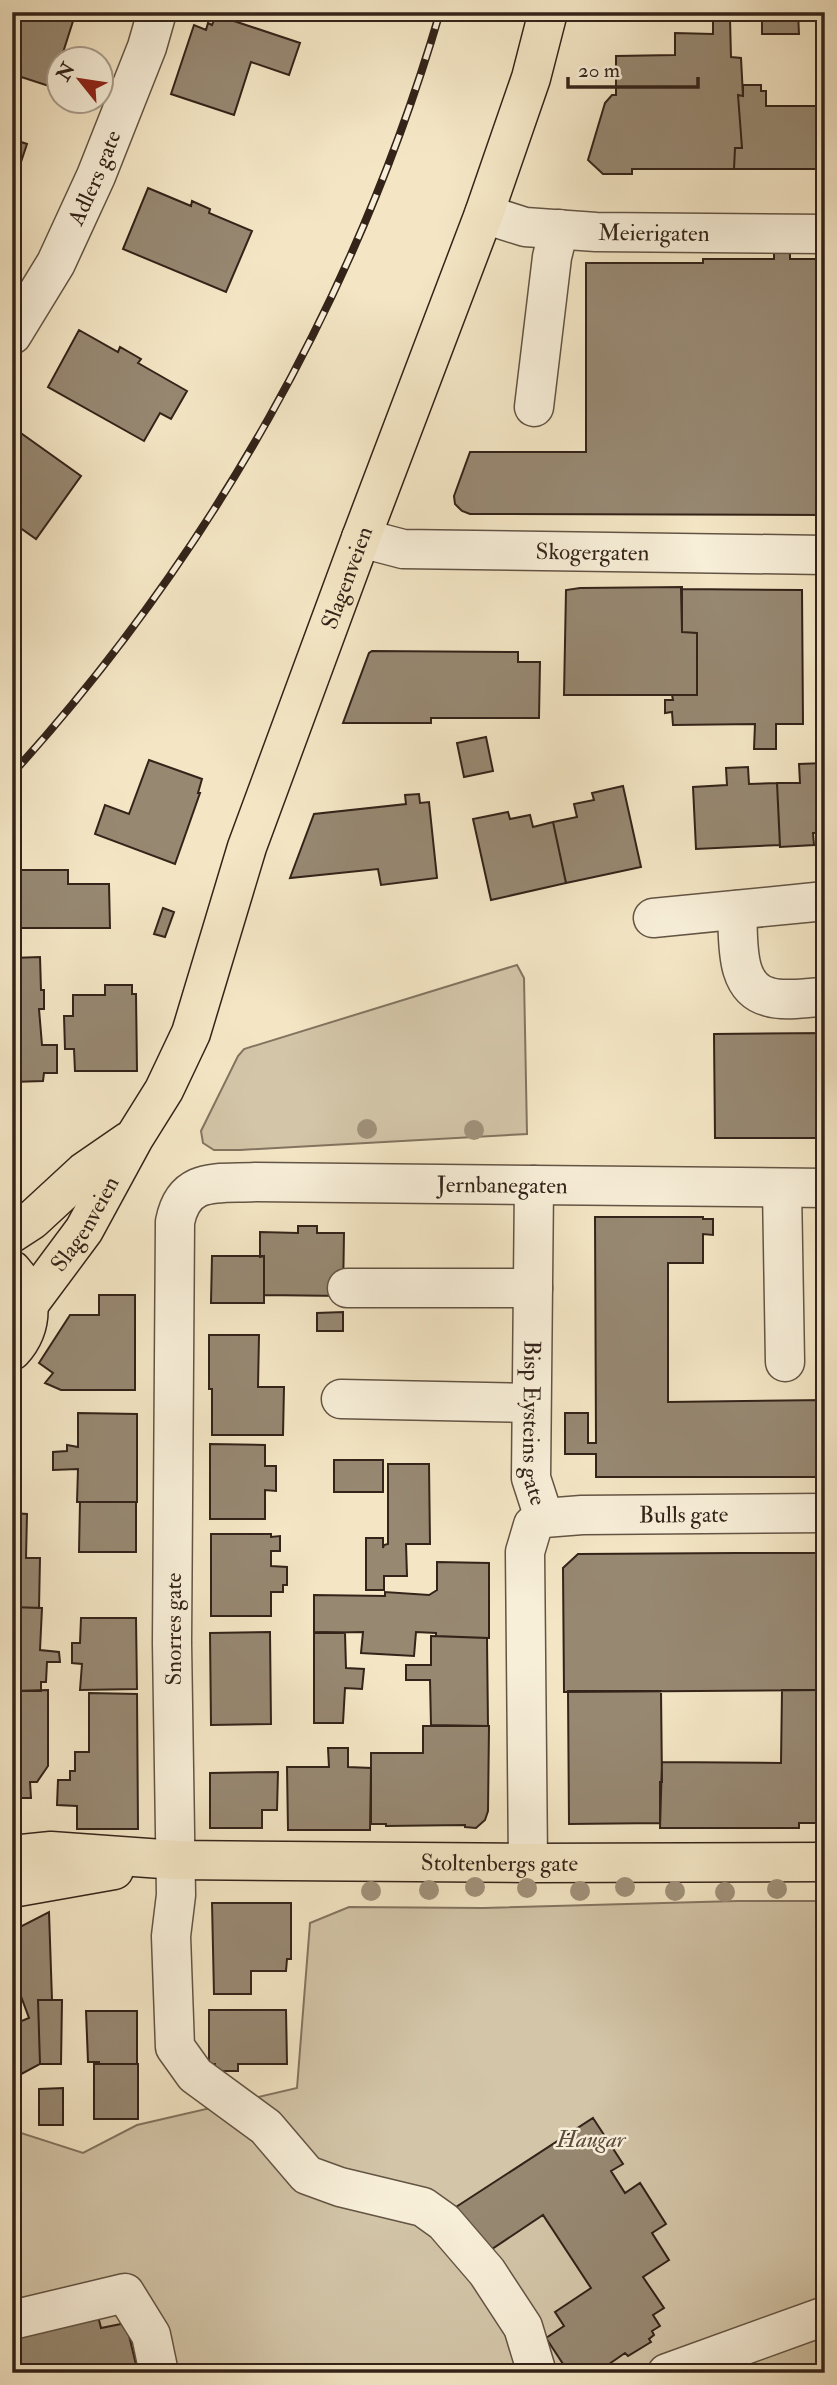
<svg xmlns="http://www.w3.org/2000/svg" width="837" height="2385" viewBox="0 0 837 2385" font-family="'IM FELL Double Pica',serif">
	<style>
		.green { fill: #d3c5a8; stroke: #837460; stroke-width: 2 }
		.building { fill: #978872; stroke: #332319; stroke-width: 2 }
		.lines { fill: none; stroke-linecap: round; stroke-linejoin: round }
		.minor-casing { stroke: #635444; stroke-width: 41 }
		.major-casing { stroke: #332319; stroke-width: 41 }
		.minor { stroke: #f8efd9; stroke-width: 38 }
		.major { stroke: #f4e6c5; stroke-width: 38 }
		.rail-casing { stroke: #332319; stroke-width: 8 }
		.rail { stroke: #f8efd9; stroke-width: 5; stroke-dasharray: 16; stroke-linecap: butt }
		.tree { fill: #a0917a }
		.labels { text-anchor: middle; stroke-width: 5; stroke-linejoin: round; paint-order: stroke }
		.street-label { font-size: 23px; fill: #332319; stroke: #f8efd9 }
		.park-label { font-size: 23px; font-style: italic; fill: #5b4c3d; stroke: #f8efd9 }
	</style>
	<rect width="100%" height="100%" fill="#f4e6c5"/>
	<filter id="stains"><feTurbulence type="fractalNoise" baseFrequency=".00286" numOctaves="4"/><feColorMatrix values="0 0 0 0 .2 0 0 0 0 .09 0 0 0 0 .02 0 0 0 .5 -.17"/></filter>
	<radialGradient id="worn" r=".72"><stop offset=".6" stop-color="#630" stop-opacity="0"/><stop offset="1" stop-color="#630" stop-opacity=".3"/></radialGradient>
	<path class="green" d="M 517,965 L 524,978 L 527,1134 L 240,1150 L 214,1150 L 203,1143 L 201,1131 L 238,1056 L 244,1049 Z
		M 737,1901 L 825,1901 L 825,2373 L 12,2373 L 12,2130 L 83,2153 L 137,2125 L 297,2088 L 310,1923 L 349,1907 L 483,1908 Z"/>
	<path class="building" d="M 12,12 L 61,12 L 74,18 L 52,87 L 12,74 Z
		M 617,12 L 672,12 L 672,21 L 617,20 Z
		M 762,12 L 798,12 L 799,34 L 762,34 Z
		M 216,15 L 300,43 L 289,75 L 251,62 L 234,115 L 171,94 L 194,25 L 206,30 L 208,23 L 212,25 Z
		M 713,19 L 730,19 L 731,57 L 741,58 L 743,96 L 738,95 L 742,148 L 735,148 L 734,169 L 632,169 L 632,174 L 603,174 L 588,160 L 605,103 L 612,95 L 616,95 L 616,56 L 675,55 L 675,33 L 713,34 Z
		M 743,85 L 761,85 L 761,91 L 766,91 L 766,106 L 822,106 L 822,169 L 734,169 L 735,148 L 742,148 L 738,95 L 743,96 Z
		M 12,139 L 27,144 L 12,189 Z
		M 148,188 L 191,206 L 192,201 L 210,209 L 209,213 L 252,231 L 226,292 L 123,249 Z
		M 774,253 L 790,253 L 790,259 L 825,259 L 825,515 L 470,514 L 462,511 L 455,504 L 454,496 L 470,452 L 586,452 L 586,263 L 703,263 L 703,259 L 774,259 Z
		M 79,330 L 118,352 L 120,347 L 141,359 L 138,363 L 187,391 L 171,419 L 160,413 L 144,441 L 48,387 Z
		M 18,431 L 81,476 L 36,539 L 12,522 L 12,440 Z
		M 682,587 L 682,632 L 697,633 L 697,695 L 564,695 L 566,590 L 580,588 Z
		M 681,589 L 802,590 L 803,724 L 776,724 L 776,749 L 754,749 L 755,724 L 673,725 L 672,712 L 665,713 L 665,700 L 673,700 L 672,695 L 697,695 L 697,633 L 682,632 Z
		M 372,651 L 518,652 L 518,662 L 540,662 L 539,718 L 431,718 L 431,723 L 343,723 L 369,653 Z
		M 486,737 L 493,771 L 464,777 L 457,743 Z
		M 149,760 L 202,779 L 198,793 L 200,793 L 175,864 L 95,834 L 105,805 L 129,814 Z
		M 825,763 L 825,833 L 813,833 L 814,845 L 780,847 L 777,783 L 800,783 L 799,764 Z
		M 748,767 L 749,784 L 777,783 L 780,845 L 696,849 L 693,787 L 727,785 L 726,768 Z
		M 623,786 L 641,867 L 566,883 L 553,822 L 577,817 L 574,804 L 594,800 L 592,793 Z
		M 419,794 L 420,803 L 429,802 L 437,878 L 381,885 L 378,869 L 290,878 L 314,814 L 406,804 L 405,795 Z
		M 508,812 L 510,819 L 530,815 L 533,827 L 553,822 L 566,883 L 491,900 L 473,819 Z
		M 14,870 L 68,870 L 68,884 L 109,884 L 110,928 L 14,928 Z
		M 163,908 L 174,912 L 165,937 L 154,934 Z
		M 40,957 L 41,990 L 44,990 L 44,1009 L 39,1009 L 42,1045 L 57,1045 L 57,1073 L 44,1073 L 43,1081 L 12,1082 L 12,958 Z
		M 105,985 L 132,985 L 132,994 L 136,994 L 137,1071 L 75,1071 L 74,1049 L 65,1049 L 64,1016 L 73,1016 L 73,995 L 105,995 Z
		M 825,1033 L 825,1138 L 715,1138 L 714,1034 Z
		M 595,1217 L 703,1217 L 703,1219 L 713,1219 L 713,1235 L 703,1234 L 703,1263 L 668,1263 L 668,1402 L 825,1400 L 825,1477 L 596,1477 L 596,1454 L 565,1454 L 565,1413 L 588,1413 L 588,1443 L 596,1443 Z
		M 298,1226 L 317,1226 L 317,1233 L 344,1233 L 343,1296 L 264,1295 L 264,1256 L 260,1257 L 260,1232 L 298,1233 Z
		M 212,1256 L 264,1256 L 264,1303 L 211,1303 Z
		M 99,1295 L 135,1295 L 135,1390 L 61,1390 L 45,1383 L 53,1373 L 39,1363 L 70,1315 L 99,1315 Z
		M 343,1312 L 343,1331 L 317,1331 L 317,1313 Z
		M 209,1335 L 259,1335 L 258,1387 L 284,1387 L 283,1435 L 212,1435 L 212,1389 L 209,1389 Z
		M 78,1413 L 137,1414 L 137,1502 L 77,1502 L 78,1469 L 53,1470 L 53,1452 L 67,1451 L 67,1445 L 78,1447 Z
		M 210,1444 L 265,1445 L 265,1466 L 276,1466 L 276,1491 L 265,1490 L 265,1519 L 210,1519 Z
		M 334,1460 L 383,1460 L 383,1492 L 334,1492 Z
		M 388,1464 L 429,1464 L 430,1544 L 406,1544 L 407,1576 L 384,1576 L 384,1590 L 366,1590 L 366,1538 L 383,1538 L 383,1548 L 384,1545 L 388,1544 Z
		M 80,1502 L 136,1502 L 136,1552 L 79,1552 Z
		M 12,1513 L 27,1514 L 26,1558 L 40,1558 L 39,1608 L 12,1607 Z
		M 211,1534 L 271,1534 L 271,1537 L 280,1536 L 280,1551 L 271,1551 L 271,1566 L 287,1567 L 287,1585 L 283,1585 L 283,1592 L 271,1592 L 271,1616 L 211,1616 Z
		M 737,1553 L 825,1553 L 825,1690 L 564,1692 L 563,1568 L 578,1554 Z
		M 437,1562 L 489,1563 L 489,1638 L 436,1636 L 436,1633 L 416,1632 L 414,1656 L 361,1653 L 363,1632 L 314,1633 L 314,1595 L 385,1596 L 385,1592 L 429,1595 L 437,1590 Z
		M 12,1607 L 42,1608 L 40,1650 L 59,1652 L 60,1662 L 47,1662 L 46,1682 L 41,1682 L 41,1691 L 12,1691 Z
		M 81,1618 L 136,1618 L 137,1689 L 80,1690 L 82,1664 L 72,1663 L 72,1643 L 80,1643 Z
		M 270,1632 L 271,1724 L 211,1725 L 210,1633 Z
		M 314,1632 L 345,1633 L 346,1668 L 364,1669 L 362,1689 L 345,1688 L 343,1723 L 314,1723 Z
		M 431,1636 L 487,1638 L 488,1726 L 431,1725 L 430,1680 L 406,1680 L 406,1665 L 431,1665 Z
		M 48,1690 L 48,1766 L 37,1782 L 30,1782 L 31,1798 L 12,1798 L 12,1691 Z
		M 782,1690 L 825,1690 L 825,1823 L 799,1823 L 799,1828 L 660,1828 L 662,1762 L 781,1763 Z
		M 568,1691 L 661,1691 L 662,1782 L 660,1782 L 660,1823 L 569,1824 Z
		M 89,1693 L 137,1694 L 138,1829 L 77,1829 L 77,1806 L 57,1805 L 58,1780 L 70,1780 L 70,1771 L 75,1771 L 75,1752 L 89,1752 Z
		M 423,1726 L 489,1726 L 488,1811 L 485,1820 L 476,1828 L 465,1827 L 465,1825 L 386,1826 L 386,1824 L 371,1824 L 371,1753 L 423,1753 Z
		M 328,1748 L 348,1748 L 348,1767 L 371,1768 L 370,1830 L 288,1830 L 287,1767 L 329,1767 Z
		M 278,1772 L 277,1810 L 262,1810 L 262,1828 L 210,1828 L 210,1773 Z
		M 212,1903 L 291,1903 L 291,1959 L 287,1959 L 286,1971 L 251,1971 L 251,1994 L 214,1994 Z
		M 49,1912 L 52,2000 L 38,2000 L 40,2064 L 12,2079 L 12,2025 L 29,2018 L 12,1972 L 12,1931 Z
		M 38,2000 L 62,2000 L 61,2064 L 40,2064 Z
		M 209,2010 L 286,2010 L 287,2064 L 238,2064 L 238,2071 L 215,2071 L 215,2064 L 209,2064 Z
		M 86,2011 L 137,2011 L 137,2064 L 99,2064 L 99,2062 L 88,2062 Z
		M 94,2064 L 138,2064 L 138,2119 L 94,2119 Z
		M 63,2088 L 63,2125 L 39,2125 L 39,2089 Z
		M 593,2118 L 623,2164 L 611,2171 L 625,2193 L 640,2183 L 666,2224 L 652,2233 L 669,2260 L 643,2277 L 664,2308 L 653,2315 L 660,2326 L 652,2331 L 654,2335 L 649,2339 L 651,2342 L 628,2356 L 625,2353 L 602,2369 L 602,2373 L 569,2373 L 546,2338 L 564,2326 L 555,2312 L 591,2288 L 543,2215 L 486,2253 L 456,2207 Z
		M 97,2312 L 101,2328 L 126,2323 L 138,2373 L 12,2373 L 12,2332 Z"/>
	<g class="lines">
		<defs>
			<g id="minor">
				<path id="s1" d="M 484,214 L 525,227 L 596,232 L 825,234"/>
				<path id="s2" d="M 12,335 L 56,263 L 96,176 L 147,47 L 157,12"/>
				<path d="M 534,407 L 552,257 L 559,229"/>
				<path id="s3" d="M 361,538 L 403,549 L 825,555"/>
				<path d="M 737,910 C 739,939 733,988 769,997 C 785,1002 808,997 825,997"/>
				<path d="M 653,918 L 825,901"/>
				<path id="s4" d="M 534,1185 L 531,1478 L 544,1518"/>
				<path d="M 782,1188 L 785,1362"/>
				<path d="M 347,1288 L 533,1288"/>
				<path d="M 341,1399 L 531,1403"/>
				<path id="s5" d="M 528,1863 L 525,1552 L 533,1525 L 544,1518 L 582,1515 L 825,1513"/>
				<path d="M 12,2320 L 125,2293 L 151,2335 L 159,2373"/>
				<path id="s6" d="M 537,2373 L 523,2327 L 487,2272 L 444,2222 L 423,2207 L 340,2187 L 307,2175 L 266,2127 L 195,2075 L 175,2047 L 171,1936 L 176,1895 L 172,1643 L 175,1222 C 184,1176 217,1184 255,1182 L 825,1188"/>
				<path d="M 667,2373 L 825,2316"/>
			</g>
			<g id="major">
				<path d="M 12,1233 L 32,1220 L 84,1172 L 129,1141"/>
				<path d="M 12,1270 C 34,1294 34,1327 12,1351"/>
				<path id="s7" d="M 29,1304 L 84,1230 L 134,1138 L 164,1090 L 191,1033 L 247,847 L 361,538 L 484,214 L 531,78 L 548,12"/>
				<path id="s8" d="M 12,1855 L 51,1851 L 176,1860 L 528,1863 L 825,1862"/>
				<path d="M 12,1888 L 114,1870"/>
			</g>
		</defs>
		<use href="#minor" class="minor-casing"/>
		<use href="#major" class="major-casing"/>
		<use href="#minor" class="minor"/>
		<use href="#major" class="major"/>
		<defs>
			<path id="rail" d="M 12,774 C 210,556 357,295 440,12"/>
		</defs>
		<use href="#rail" class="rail-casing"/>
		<use href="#rail" class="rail"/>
	</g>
	<g class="tree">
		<circle cx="367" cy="1129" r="10"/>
		<circle cx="474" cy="1130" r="10"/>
		<circle cx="475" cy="1887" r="10"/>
		<circle cx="625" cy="1887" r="10"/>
		<circle cx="527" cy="1888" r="10"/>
		<circle cx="777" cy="1889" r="10"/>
		<circle cx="429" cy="1890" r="10"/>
		<circle cx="371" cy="1891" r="10"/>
		<circle cx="580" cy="1891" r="10"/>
		<circle cx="675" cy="1891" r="10"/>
		<circle cx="725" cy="1892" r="10"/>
	</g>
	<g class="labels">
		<g class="street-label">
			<text dy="8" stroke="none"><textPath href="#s2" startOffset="178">Adlers gate</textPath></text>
			<text dy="8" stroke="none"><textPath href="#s1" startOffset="172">Meierigaten</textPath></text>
			<text dy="8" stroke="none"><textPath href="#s3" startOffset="233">Skogergaten</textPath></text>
			<text dy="8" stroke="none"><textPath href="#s7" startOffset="798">Slagenveien</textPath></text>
			<text dy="8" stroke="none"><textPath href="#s6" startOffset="1685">Jernbanegaten</textPath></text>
			<text dy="8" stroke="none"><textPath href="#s7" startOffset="98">Slagenveien</textPath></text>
			<text dy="8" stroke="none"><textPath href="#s4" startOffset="238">Bisp Eysteins gate</textPath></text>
			<text dy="8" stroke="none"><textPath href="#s5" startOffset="492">Bulls gate</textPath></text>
			<text transform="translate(173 1629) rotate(-90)" y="8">Snorres gate</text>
			<text dy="8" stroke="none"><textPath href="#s8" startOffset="488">Stoltenbergs gate</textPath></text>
		</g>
		<g class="park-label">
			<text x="591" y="2147">Haugar</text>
		</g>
	</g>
	<rect width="837" height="2385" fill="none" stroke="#f4e6c5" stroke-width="42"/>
	<rect x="14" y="14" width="809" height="2357" fill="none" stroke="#332319" stroke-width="3.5"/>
	<rect x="21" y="21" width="795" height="2343" fill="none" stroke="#332319" stroke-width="2"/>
	<g transform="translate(80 80) rotate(300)"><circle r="33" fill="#f8efd9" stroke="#a99d8c" stroke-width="2"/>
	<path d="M0-5L12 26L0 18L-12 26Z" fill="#8f2418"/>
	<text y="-10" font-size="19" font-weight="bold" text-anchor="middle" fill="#332319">N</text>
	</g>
	<path d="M568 77v10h130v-10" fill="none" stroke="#332319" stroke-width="3.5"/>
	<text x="578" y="77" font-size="21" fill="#332319" stroke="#f8efd9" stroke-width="5" paint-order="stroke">20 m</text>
	<rect width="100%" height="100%" filter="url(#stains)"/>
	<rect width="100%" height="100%" fill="url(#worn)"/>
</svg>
